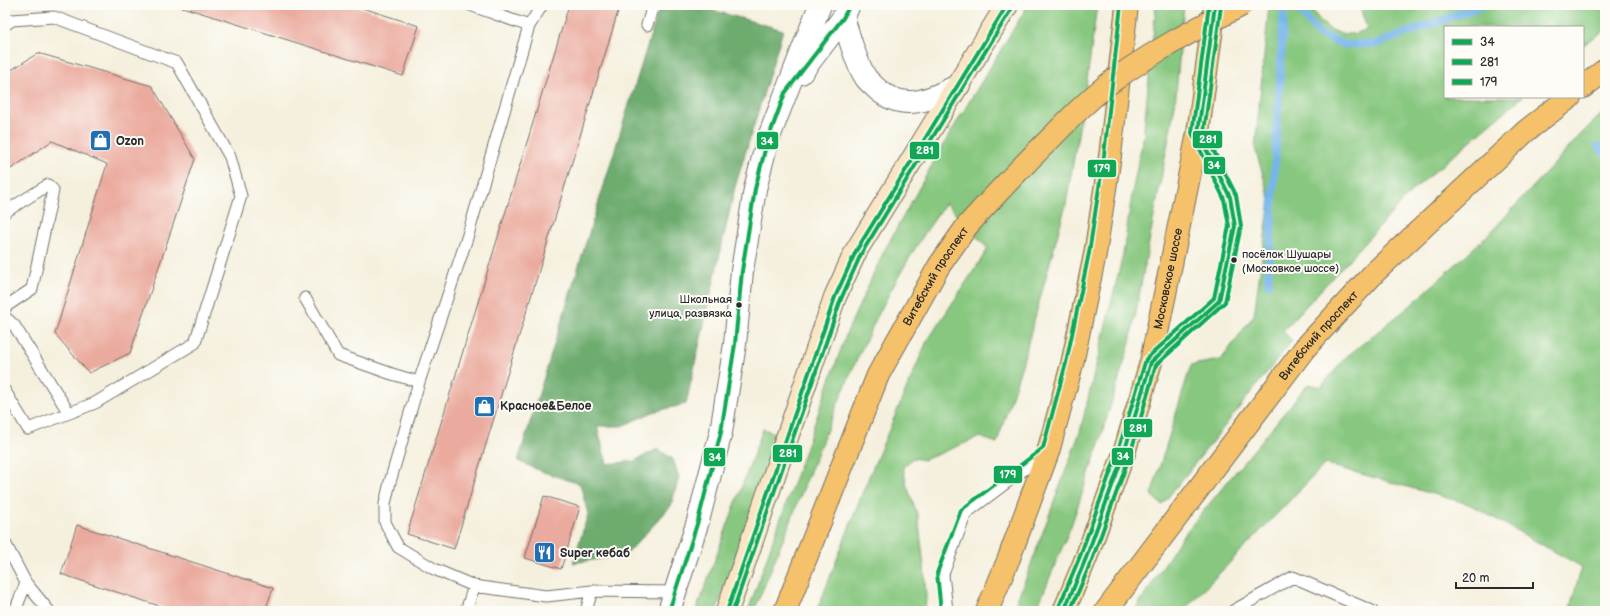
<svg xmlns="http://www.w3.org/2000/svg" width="1610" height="616" viewBox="0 0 1610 616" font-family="'Balsamiq Sans',sans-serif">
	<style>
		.green { fill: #87c77f; stroke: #597955 }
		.forest { fill: #6dac6e; stroke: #4c6c4c }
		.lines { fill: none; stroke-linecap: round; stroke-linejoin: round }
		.stream { stroke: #77b5ea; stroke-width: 8 }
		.building { fill: #ebaa9e }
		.service-casing { stroke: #72706a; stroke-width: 13 }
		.tertiary-casing { stroke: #72706a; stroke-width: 24 }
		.secondary-casing { stroke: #72706a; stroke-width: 24 }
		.primary-casing { stroke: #72706a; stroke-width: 24 }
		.trunk-casing { stroke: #72706a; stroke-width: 24 }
		.service { stroke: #fff; stroke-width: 11 }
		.tertiary { stroke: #fff; stroke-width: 22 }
		.secondary { stroke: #fbe6c4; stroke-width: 22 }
		.primary { stroke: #f5c16b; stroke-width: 22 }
		.trunk { stroke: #f5c16b; stroke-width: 22 }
		.primary-bridge-casing { stroke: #72706a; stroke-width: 24; stroke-linecap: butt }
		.primary-bridge { stroke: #f5c16b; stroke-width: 22 }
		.bus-1-casing { stroke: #fdfcf7; stroke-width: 7 }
		.bus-2-casing { stroke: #fdfcf7; stroke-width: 7 }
		.bus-3-casing { stroke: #fdfcf7; stroke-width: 7 }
		.bus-1 { stroke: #10a855; stroke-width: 4 }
		.bus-2 { stroke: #10a855; stroke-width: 4 }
		.bus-3 { stroke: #10a855; stroke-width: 4 }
		.bus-dot { fill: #2b2b2b; stroke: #fdfcf7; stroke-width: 1.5 }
		.labels { text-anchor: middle; stroke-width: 4; stroke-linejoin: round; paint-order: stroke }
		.bus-label { font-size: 11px; fill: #2b2b2b; stroke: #fdfcf7; text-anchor: start }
		.poi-label { font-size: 12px; font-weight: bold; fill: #2b2b2b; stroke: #fdfcf7; text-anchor: start }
		.street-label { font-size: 12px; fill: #2b2b2b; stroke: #fdfcf7 }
		.line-badge { stroke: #fdfcf7; stroke-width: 1.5 }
		.badge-label { font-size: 11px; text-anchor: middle; font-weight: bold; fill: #fff }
	</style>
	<rect width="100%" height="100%" fill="#fdfcf7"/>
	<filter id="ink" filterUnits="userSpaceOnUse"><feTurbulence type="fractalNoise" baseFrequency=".025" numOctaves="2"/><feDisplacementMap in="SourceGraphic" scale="8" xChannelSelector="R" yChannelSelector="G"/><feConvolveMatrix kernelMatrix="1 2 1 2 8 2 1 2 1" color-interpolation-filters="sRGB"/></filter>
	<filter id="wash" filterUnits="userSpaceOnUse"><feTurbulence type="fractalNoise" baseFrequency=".012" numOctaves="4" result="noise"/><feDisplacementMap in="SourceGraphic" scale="16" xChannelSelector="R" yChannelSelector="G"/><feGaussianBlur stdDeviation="0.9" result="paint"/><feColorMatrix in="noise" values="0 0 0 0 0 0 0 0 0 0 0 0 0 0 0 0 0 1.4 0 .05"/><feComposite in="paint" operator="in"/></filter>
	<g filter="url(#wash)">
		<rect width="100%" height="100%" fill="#f5f0de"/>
		<path class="green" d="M 1028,5 L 1097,5 L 1086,88 L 1066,204 L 1022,365 L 997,443 L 980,437 L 924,460 L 913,458 L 903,467 L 907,486 L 918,516 L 924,566 L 926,597 L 925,611 L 817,611 L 863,491 L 926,343 L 988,249 L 946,203 C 888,281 851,370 815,459 C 795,510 775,560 754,611 L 748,611 L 847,332 L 883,253 L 943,145 Z
			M 1156,5 L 1184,5 L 1175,105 L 1130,343 L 1095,456 L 1071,526 L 1036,611 L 1012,611 L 1024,583 L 1080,432 L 1123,254 L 1133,188 L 1143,139 Z
			M 1269,5 L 1312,5 C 1315,22 1335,36 1352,34 C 1357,33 1363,31 1367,29 L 1359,5 L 1605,5 L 1605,30 L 1583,45 L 1583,27 L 1445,27 L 1445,97 L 1522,97 L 1414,189 L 1283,331 L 1292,341 L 1162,505 L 1151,495 L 1191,365 L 1221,360 L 1254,315 L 1270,200 L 1255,148 Z
			M 1605,111 L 1605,611 L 1569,611 L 1582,567 L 1469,504 L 1325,464 L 1183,611 L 1134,611 L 1182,537 L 1308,384 L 1321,387 L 1346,357 L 1410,306 L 1490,233 L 1557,161 L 1584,131 Z
			M 763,429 L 778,434 L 754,509 L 716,611 L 696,611 Z"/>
		<path class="forest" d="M 660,5 L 694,5 L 783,30 L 735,187 L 686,404 L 653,412 L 622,426 L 597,426 L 607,464 L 634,461 L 658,449 L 673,459 L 679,477 L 671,506 L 626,555 L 573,563 L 588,514 L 580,484 L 543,472 L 518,461 Z"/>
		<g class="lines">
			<path class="stream" d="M 1301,5 L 1301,12 L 1318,33 L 1345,45 L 1376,44 L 1484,5
				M 1598,146 L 1605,154
				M 1268,284 L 1284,5"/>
		</g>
		<g id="blocks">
			<path class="building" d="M 176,5 L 353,5 L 419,26 L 403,76 Z
				M 569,5 L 620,5 L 454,549 L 407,534 Z
				M 38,53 L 152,86 L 195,159 L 130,353 L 89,373 L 55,334 L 107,164 L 52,141 L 5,173 L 5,74 Z
				M 544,496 L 580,507 L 561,569 L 525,558 Z
				M 77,525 L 273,588 L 265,611 L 175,611 L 61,574 Z"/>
		</g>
	</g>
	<g filter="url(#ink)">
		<use href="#blocks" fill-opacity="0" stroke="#72706a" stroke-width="1"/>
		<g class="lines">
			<defs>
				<path id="service" d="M 470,5 L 529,26
					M 542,5 L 529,26 L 467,238 L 419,382 L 390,482 L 385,504 L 385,522 L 398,547 L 434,569 L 474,586 L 546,596 L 592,591 L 676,592
					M 5,25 L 12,20 L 54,17 L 177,63 L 230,157 L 241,196 L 195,343 L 95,403 L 28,429 L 5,391
					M 647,25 L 653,5
					M 5,212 L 48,185 L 53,190 L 32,289 L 5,307
					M 305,298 L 338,355 L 392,374 L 419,382
					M 5,317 L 14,325 L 69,413
					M 1154,359 L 1219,301 L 1235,226 L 1230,197 L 1200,137
					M 5,543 L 26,583 L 15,611
					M 26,583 L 49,611
					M 466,611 L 474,586
					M 586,611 L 592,591
					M 947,611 L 943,574 L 966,513 L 1043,455
					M 1233,611 L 1293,577 L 1372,611"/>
				<path id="tertiary" d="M 843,18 C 850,38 855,61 866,78 C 869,82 874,86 877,89 C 904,113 932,99 959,85
					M 801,73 L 843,18 L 848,7
					M 669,611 L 698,521 L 721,432 L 735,344 L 742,271 L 755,189 L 767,142 L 820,5"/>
				<path id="secondary" d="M 727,611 L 745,561 L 835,297 L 856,251 L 1007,5"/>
				<g id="primary">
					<path d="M 1583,87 L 1605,70"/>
					<path id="s1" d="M 785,611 L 878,375 L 939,266 L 967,226"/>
					<path id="s2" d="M 1106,611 L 1305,348 L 1375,272 L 1526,131 L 1570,97"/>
				</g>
				<g id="trunk">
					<path d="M 987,611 L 1009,558 L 1048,452 L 1072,364 L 1095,254 L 1110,156 L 1127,5"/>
					<path id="s3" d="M 1064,611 L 1086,558 L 1124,453 L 1151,362 L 1198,133 L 1215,5"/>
				</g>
			</defs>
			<use href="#service" class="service-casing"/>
			<use href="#tertiary" class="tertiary-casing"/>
			<use href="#secondary" class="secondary-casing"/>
			<use href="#primary" class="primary-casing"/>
			<use href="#trunk" class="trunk-casing"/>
			<use href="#service" class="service"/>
			<use href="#tertiary" class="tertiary"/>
			<use href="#secondary" class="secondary"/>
			<use href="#primary" class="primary"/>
			<use href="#trunk" class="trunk"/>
			<defs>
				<path id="primary-bridge" d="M 967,226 C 995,195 1023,165 1053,136 C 1071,117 1090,98 1111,82 C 1152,52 1197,28 1242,5"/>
			</defs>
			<use href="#primary-bridge" class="primary-bridge-casing"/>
			<use href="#primary-bridge" class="primary-bridge"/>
			<defs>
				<path id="bus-1" d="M 669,611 L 698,521 L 721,432 L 735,344 L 742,271 L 755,189 L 767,142 L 785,93 L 843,18 L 850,5
					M 727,611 L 835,297 L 856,251 L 1007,5
					M 1064,611 L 1086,558 L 1124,453 L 1151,362 L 1219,301 L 1235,226 L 1230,197 L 1198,133 L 1215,5"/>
				<path id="bus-2" d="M 733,611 L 841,299 L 861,254 L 1012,8
					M 1070,611 L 1092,560 L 1130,455 L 1156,365 L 1225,302 L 1241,226 L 1236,195 L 1204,132 L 1221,6"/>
				<path id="bus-3" d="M 1058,609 L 1080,556 L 1118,451 L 1146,359 L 1214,298 L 1229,226 L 1224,199 L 1192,133 L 1209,5
					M 941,611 L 937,573 L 961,510 L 1043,448 L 1066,363 L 1089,253 L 1104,155 L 1121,5"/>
			</defs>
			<use href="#bus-1" class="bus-1-casing"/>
			<use href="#bus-2" class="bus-2-casing"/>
			<use href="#bus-3" class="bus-3-casing"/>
			<use href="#bus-1" class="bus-1"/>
			<use href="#bus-2" class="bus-2"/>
			<use href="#bus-3" class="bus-3"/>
		</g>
	</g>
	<defs>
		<symbol id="shop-square" viewBox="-11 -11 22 22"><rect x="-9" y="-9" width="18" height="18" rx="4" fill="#1f6fb2" stroke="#fdfcf7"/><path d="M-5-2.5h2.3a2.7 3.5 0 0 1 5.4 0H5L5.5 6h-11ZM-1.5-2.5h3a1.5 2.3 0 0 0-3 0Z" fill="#fff"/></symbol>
		<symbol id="restaurant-square" viewBox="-11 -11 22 22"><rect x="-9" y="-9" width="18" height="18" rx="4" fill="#1f6fb2" stroke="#fdfcf7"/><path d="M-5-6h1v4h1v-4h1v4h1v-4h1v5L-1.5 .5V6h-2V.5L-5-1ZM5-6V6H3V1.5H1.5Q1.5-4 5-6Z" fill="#fff"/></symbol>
	</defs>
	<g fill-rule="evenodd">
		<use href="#shop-square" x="88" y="128" width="25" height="25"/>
		<use href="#shop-square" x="472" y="394" width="25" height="25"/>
		<use href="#restaurant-square" x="532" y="540" width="25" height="25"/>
	</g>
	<g class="bus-dot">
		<circle cx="1234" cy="260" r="3.5"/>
		<circle cx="739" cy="305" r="3.5"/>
	</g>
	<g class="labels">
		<g class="bus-label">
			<text x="1242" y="258">посёлок Шушары<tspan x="1242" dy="14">(Московкое шоссе)</tspan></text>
			<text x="732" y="303" text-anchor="end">Школьная<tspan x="732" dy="14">улица, развязка</tspan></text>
		</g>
		<g class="poi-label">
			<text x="116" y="145">Ozon</text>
			<text x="500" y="410">Красное&amp;Белое</text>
			<text x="560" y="557">Super кебаб</text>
		</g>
		<g class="street-label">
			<text dy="4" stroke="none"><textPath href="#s1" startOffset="368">Витебский проспект</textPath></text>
			<text dy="4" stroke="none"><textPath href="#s3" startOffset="349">Московское шоссе</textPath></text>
			<text dy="4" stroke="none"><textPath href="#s2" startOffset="348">Витебский проспект</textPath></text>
		</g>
	</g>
	<g class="line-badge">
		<rect x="1192" y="130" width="31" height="19" rx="4" fill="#10a855"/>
		<rect x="756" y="131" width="23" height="19" rx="4" fill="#10a855"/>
		<rect x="909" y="141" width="31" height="19" rx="4" fill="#10a855"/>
		<rect x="1203" y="156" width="23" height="19" rx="4" fill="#10a855"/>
		<rect x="1087" y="159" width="30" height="19" rx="4" fill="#10a855"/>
		<rect x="1123" y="418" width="30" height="20" rx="4" fill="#10a855"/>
		<rect x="772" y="444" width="31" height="19" rx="4" fill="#10a855"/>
		<rect x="1111" y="447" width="23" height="19" rx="4" fill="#10a855"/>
		<rect x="703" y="447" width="23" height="20" rx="4" fill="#10a855"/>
		<rect x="993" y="465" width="30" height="19" rx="4" fill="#10a855"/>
	</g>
	<g class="badge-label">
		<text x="1208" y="143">281</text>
		<text x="767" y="145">34</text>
		<text x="925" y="154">281</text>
		<text x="1214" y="169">34</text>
		<text x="1102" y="172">179</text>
		<text x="1138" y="432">281</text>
		<text x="788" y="457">281</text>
		<text x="1123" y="460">34</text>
		<text x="715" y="461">34</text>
		<text x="1008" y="478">179</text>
	</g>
	<rect width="1610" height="616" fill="none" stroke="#fdfcf7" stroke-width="20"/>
	<rect x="1444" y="26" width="140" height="72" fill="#fdfcf7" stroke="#a9a8a5"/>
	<rect x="1452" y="39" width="20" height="6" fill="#10a855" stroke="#a9a8a5"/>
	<text x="1480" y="46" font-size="12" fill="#2b2b2b">34</text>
	<rect x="1452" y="59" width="20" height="6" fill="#10a855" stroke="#a9a8a5"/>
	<text x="1480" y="66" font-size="12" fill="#2b2b2b">281</text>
	<rect x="1452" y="79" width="20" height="6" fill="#10a855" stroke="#a9a8a5"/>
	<text x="1480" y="86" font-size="12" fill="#2b2b2b">179</text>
	<path d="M1456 582v6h77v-6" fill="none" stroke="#2b2b2b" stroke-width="2"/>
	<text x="1462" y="582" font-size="12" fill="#2b2b2b" stroke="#fdfcf7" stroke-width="3" paint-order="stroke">20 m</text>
</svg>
